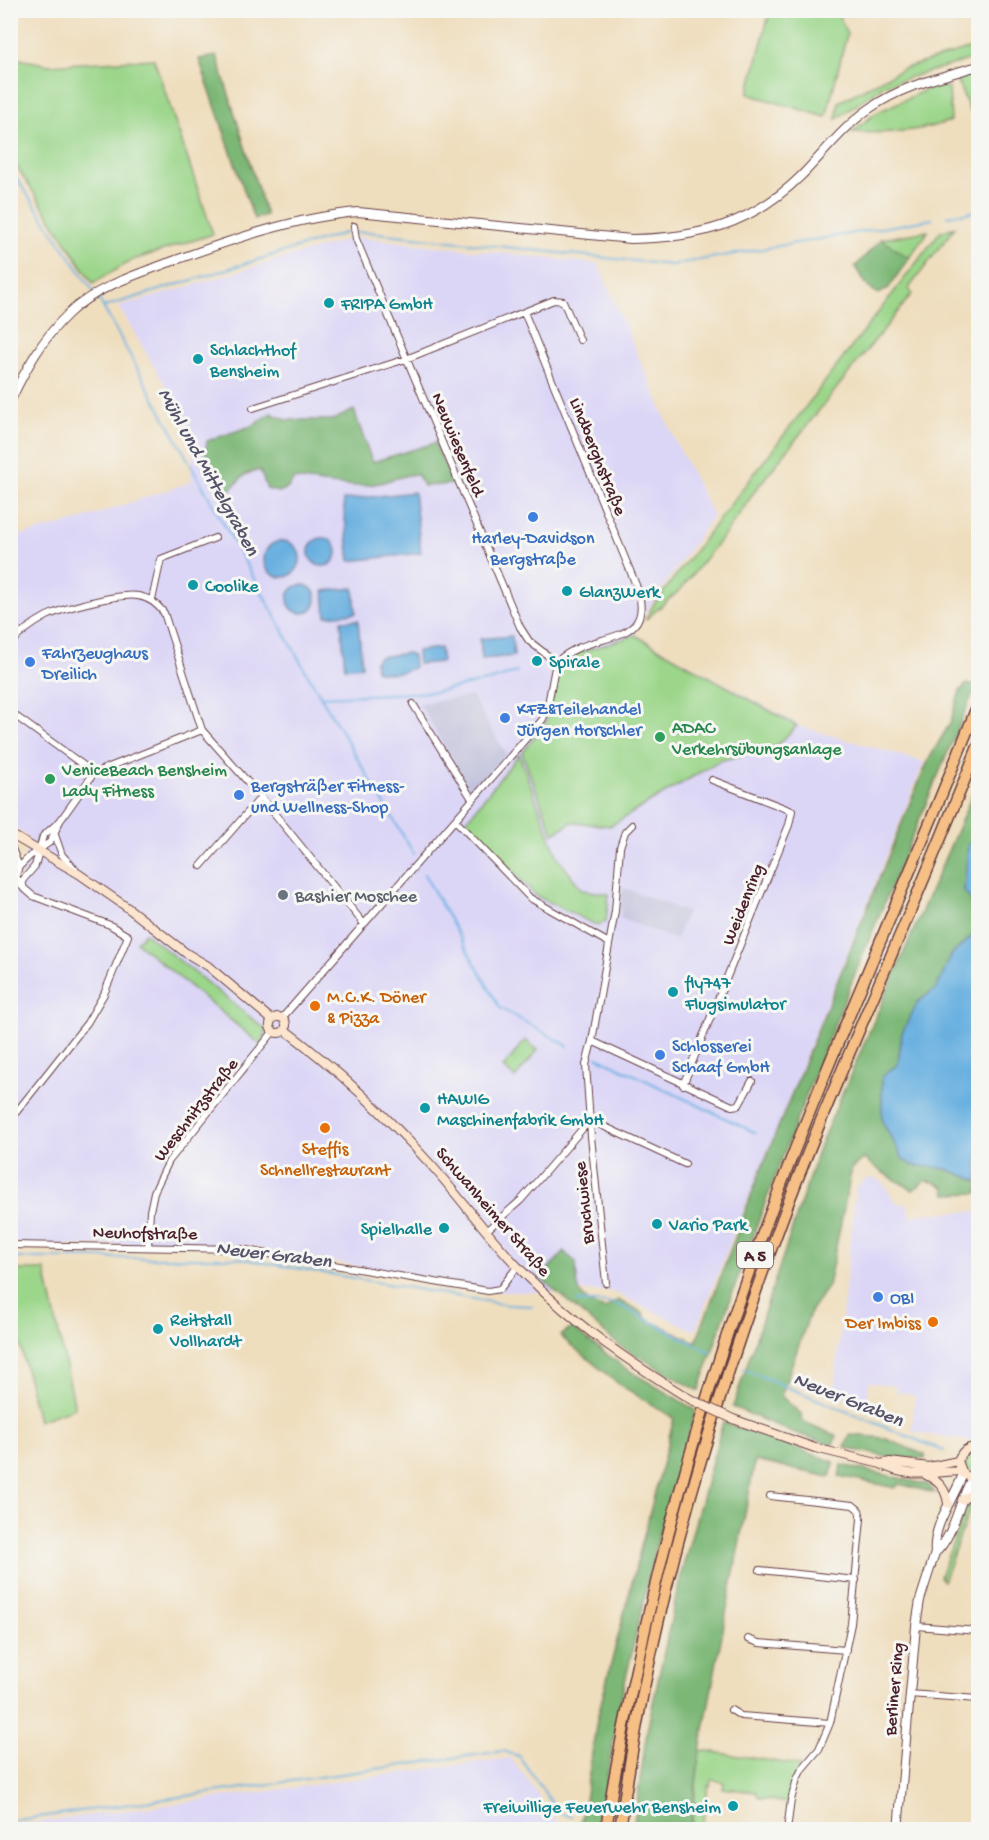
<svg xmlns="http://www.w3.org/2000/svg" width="989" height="1840" viewBox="0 0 989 1840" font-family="'Gochi Hand',sans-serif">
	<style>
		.built { fill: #dcd6f6 }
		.industrial { fill: #c2c2dc }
		.green { fill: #9bd68a; stroke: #727a5a; stroke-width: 1.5 }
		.forest { fill: #7cb776; stroke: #636b50; stroke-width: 1.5 }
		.water { fill: #69b0e0; stroke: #5a6886; stroke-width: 1.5 }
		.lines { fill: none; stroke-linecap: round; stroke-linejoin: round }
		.stream { stroke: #69b0e0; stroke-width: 2 }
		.minor-casing { stroke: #633c41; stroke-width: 8 }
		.tertiary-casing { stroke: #633c41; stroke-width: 10 }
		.secondary-casing { stroke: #633c41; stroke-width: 10 }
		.motorway-casing { stroke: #633c41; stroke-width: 13 }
		.minor { stroke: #fff; stroke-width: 6 }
		.tertiary { stroke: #fff; stroke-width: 8 }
		.secondary { stroke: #fbe5cf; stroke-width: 8 }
		.motorway { stroke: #f5bf86; stroke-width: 10 }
		.secondary-bridge-casing { stroke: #633c41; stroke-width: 10; stroke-linecap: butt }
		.secondary-bridge { stroke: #fbe5cf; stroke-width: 8 }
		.culture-dot { fill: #0f9aa8; stroke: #f6f6f2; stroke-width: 2 }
		.shop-dot { fill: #3f7fe0; stroke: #f6f6f2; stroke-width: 2 }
		.leisure-dot { fill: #2e9e5b; stroke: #f6f6f2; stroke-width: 2 }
		.worship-dot { fill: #6b7280; stroke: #f6f6f2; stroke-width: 2 }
		.food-dot { fill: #e8710a; stroke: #f6f6f2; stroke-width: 2 }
		.labels { text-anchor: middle; stroke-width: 6; stroke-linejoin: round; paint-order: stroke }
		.shield { fill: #f6f6f2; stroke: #7e6067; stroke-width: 1.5 }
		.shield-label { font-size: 16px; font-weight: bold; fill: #4a1f2b }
		.culture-label { font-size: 18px; fill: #0d838f; stroke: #f6f6f2; text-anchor: start }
		.street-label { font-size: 18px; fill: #4a1f2b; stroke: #f6f6f2 }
		.shop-label { font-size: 18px; fill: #366cbe; stroke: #f6f6f2; text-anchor: start }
		.leisure-label { font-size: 18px; fill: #27864d; stroke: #f6f6f2; text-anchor: start }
		.worship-label { font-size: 18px; fill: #5b616d; stroke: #f6f6f2; text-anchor: start }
		.food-label { font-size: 18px; fill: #c56008; stroke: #f6f6f2; text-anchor: start }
		.water-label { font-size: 20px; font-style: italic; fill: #55526a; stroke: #f6f6f2 }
	</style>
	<rect width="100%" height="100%" fill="#f6f6f2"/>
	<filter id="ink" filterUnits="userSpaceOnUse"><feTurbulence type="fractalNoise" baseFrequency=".0167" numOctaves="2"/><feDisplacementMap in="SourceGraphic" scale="12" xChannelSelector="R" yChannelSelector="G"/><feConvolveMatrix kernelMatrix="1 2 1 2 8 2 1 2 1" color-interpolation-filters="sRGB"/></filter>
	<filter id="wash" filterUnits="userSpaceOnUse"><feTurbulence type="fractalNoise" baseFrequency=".008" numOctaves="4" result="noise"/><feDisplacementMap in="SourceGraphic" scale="24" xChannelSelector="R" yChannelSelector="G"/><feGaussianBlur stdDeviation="1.35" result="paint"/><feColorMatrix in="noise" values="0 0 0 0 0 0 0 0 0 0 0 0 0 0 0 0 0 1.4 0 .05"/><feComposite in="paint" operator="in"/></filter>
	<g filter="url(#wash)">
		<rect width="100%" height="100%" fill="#efdebe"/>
		<path class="built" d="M 356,237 L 598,264 L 676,442 L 713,516 L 641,619 L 635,634 L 802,727 L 924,762 L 695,1331 L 611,1291 L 498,1292 L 240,1245 L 11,1245 L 10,894 L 19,882 L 29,838 L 11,826 L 11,538 L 77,521 L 191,482 L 194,434 L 119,307 Z
			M 873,1178 L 882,1182 L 897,1203 L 908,1205 L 909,1214 L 913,1215 L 913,1220 L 918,1214 L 978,1211 L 978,1442 L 912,1432 L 915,1395 L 896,1392 L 896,1386 L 869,1382 L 866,1408 L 834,1392 L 856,1188 L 866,1179 Z
			M 510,1758 L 529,1781 L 545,1808 L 559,1822 L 571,1826 L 571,1829 L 11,1829 L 11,1826 Z"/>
		<path class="industrial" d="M 472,696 L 506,754 L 471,792 L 419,703 Z
			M 622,887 L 687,912 L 676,940 L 620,918 Z"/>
		<path class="green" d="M 770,11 L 837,11 L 847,34 L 826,117 L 748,94 Z
			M 978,46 L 978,57 L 885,85 L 836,119 L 839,102 L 902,69 Z
			M 10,57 L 49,65 L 154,59 L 213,234 L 133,260 L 93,283 L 11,158 Z
			M 978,73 L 978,103 L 973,107 L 970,112 L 957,80 Z
			M 936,85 L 949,88 L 951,121 C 918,132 886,134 852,132 L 876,113 Z
			M 955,227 L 909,288 L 912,294 L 757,488 L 729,529 L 681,589 L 645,620 L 654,604 L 940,232 Z
			M 928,231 L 909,258 L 881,239 Z
			M 635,635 L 797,726 L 775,747 L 719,761 L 610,826 L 572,822 L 553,834 L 522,753 L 546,722 L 558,673 L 575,654 Z
			M 519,754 L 558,858 L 582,890 L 609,894 L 606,921 L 598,926 L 536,896 L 466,821 Z
			M 145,933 L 265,1029 L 266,1034 L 260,1044 L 136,942 Z
			M 525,1040 L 538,1050 L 515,1078 L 503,1068 Z
			M 10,1270 L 45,1270 L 75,1408 L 38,1421 L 11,1305 Z
			M 973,1451 L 978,1452 L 978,1473 L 968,1471 L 964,1465 L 967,1455 Z
			M 975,1496 L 943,1581 L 940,1576 L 969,1502 L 972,1497 Z
			M 700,1750 L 799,1765 L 787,1803 L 759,1798 L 756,1792 L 723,1788 L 724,1782 L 712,1780 L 710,1786 L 708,1786 L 702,1829 L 691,1830 Z"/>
		<path class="forest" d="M 217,56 L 266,215 L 254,219 L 199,59 Z
			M 881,239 L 909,258 L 888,289 L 879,294 L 869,288 L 855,267 Z
			M 354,410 L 372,462 L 435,443 L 453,484 L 423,486 L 417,474 C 401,475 391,481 375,484 C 349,489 320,482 294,479 L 288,488 L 279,492 L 267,489 L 260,470 L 246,474 L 226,493 L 205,457 L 207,441 L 254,425 L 271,413 L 287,420 L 333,420 Z
			M 967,684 L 976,686 C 877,918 778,1151 699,1391 L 620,1346 L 540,1278 L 564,1252 L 576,1262 C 577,1289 576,1300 605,1309 L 618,1300 L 643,1313 L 646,1319 L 696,1342 L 758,1177 L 909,805 L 929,759 L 950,723 L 960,691 Z
			M 978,782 L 978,835 L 968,845 L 964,890 C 980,910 976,911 975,934 L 952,954 L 937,988 L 918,1002 L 902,1033 L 898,1064 L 882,1078 L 882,1121 L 912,1165 L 947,1169 L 978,1181 L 978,1193 L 946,1194 L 944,1187 L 935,1182 L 925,1181 L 913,1190 L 882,1172 L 864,1159 L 852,1168 L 828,1286 L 811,1310 L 781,1396 L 801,1414 L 802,1421 L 837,1436 L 832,1445 L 792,1432 L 733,1407 L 820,1145 Z
			M 572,1328 L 628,1370 L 696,1410 L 657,1543 L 619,1708 L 598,1829 L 578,1829 L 583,1814 L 597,1719 L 674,1418 L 620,1385 L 560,1336 Z
			M 723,1422 L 834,1462 L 830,1477 L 755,1461 L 700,1750 L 690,1829 L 633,1829 L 647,1731 L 681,1574 Z
			M 850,1435 L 884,1438 L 925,1455 L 925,1459 L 888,1457 L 845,1448 Z
			M 842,1465 L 929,1485 L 935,1493 L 899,1484 L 895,1488 L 839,1476 Z"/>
		<path class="water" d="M 414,492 L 421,553 L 350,561 L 343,500 Z
			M309 552a14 14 0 1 1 28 0a14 14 0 1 1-28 0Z
			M264 559a18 18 0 1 1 36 0a18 18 0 1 1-36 0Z
			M288 599a14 14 0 1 1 28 0a14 14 0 1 1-28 0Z
			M 354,588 L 356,613 L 326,616 L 324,591 Z
			M 358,620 L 362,666 L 345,668 L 341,621 Z
			M 512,636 L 514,656 L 482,659 L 480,639 Z
			M 440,648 L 442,662 L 418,664 L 417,651 Z
			M 408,653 L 413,656 L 414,667 C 406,673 386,675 376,670 L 375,661 L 379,657 Z
			M 978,835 L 978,1181 L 947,1169 L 912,1165 L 903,1159 L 882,1121 L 882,1077 L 898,1064 L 902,1033 L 918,1002 L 937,988 L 952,954 L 975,934 C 976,911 980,909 964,891 L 968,845 Z"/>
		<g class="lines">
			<path class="stream" d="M 10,169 L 94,292
				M 947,216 L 978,211
				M 97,296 L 305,670 L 414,854
				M 104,307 L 345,233 L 368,232 L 671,265 L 933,219
				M 321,697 L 435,692 L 492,680 L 517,672
				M 424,874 L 500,1008 L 568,1046
				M 597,1057 L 756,1133
				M 10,1258 L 238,1258 L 508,1305 L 532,1306
				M 577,1302 L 597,1302 L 617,1304 L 710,1352
				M 743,1369 L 944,1451
				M 10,1821 L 503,1751 L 519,1756 L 559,1813 L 572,1817"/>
		</g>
	</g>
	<g filter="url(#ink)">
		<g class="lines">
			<defs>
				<path id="minor" d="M 354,226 L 356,239 L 520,627 L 529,641 L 556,662
					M 253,408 L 406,359 L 554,300 L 563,301 L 580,340
					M 152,600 L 161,559 L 215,538
					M 10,644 C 20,633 34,623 47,616 C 64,608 120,593 138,596 C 150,598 157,604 164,613 L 202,730
					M 413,704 L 472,799
					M 10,712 L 94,773
					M 455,820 L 530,898 L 609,943
					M 55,835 L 62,855 L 75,869
					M 10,843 L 19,867
					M 201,866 L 261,797
					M 24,889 L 22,881 L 35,866 L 43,836 L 60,821 L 94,773 L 202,730 L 261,797 L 364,924
					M 282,1018 L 543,719 L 548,704 L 556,662 C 563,656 571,651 580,647 C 614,634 655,636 636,585 L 524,312
					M 592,1041 L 732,1106 L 739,1105 L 752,1081
					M 683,1085 L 789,825 L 792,811 L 712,780
					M 10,1120 L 87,1023 L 104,994 L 128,936 L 110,925 L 33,896 L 19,884 L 16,875 L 19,867 L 30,856 L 50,842 L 60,821
					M 590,1120 L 685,1164
					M 486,1231 L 521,1200 L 590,1120
					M 10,1245 L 240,1249 L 488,1291 L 500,1289 L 517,1267
					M 148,1247 L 150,1211 L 154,1192 L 169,1161 L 273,1032
					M 606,1283 L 591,1137 L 586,1065 L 592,1041 L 615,911 L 620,847 L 625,832 L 632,825
					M 770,1496 L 853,1505 L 859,1510 L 861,1519 L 851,1624 L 830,1723 L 819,1749 L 802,1769 L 797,1779 L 791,1800 L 787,1830
					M 760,1570 L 856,1580
					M 916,1626 L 978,1631
					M 748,1639 L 759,1643 L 846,1650
					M 909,1694 L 978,1699
					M 731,1710 L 741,1716 L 830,1723"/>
				<path id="tertiary" d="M 10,402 C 25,370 42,339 68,314 C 96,287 137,274 173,261 C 230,240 297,217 358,212 L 631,239 C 698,238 751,225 801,176 C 823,154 843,127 869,109 C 901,86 941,77 978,66
					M 935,1553 C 954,1537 959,1500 972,1478
					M 898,1830 L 916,1626 L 920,1600 L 935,1553 C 932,1525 954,1499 963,1474"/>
				<path id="secondary" d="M 10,834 L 79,874 L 128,908 L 186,953 L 208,966 L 272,1020
					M270 1025a8 8 0 1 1 16 0a8 8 0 1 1-16 0Z
					M 285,1030 C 338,1070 387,1116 432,1166 C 464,1202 492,1242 527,1276 C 578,1327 629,1362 690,1399
					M 733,1419 L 815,1448 L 881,1464 C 906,1479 933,1472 961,1471
					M 978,1448 C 968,1446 961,1451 958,1461 L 963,1474 L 972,1478 L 978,1478
					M 881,1464 L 890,1462 L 929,1467 L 958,1461
					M 926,1475 C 940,1482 946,1489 948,1504
					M 962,1500 L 978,1490"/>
				<path id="motorway" d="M 606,1830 C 614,1774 625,1719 637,1665 C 669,1517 711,1372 764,1230 C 830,1052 909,880 978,704
					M 620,1830 C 647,1627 705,1427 776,1236 C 812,1137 855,1040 896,944 C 925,878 951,813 978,747"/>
			</defs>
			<use href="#minor" class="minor-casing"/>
			<use href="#tertiary" class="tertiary-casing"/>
			<use href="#secondary" class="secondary-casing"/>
			<use href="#motorway" class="motorway-casing"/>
			<use href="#minor" class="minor"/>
			<use href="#tertiary" class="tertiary"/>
			<use href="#secondary" class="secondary"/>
			<use href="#motorway" class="motorway"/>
			<defs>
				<path id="secondary-bridge" d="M 690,1399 L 733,1419"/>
			</defs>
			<use href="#secondary-bridge" class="secondary-bridge-casing"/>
			<use href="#secondary-bridge" class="secondary-bridge"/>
		</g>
	</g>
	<g class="culture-dot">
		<circle cx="329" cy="303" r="6"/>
		<circle cx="198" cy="359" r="6"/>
		<circle cx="193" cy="585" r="6"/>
		<circle cx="567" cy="591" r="6"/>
		<circle cx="537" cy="661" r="6"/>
		<circle cx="673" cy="992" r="6"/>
		<circle cx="425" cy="1108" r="6"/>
		<circle cx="657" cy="1224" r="6"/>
		<circle cx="444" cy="1228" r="6"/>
		<circle cx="158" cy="1329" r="6"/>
		<circle cx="733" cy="1806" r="6"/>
	</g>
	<g class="shop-dot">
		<circle cx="533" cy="517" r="6"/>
		<circle cx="30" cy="662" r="6"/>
		<circle cx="505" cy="718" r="6"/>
		<circle cx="239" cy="795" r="6"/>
		<circle cx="660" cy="1055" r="6"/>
		<circle cx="878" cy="1297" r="6"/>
	</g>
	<g class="leisure-dot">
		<circle cx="660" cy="737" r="6"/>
		<circle cx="50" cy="779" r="6"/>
	</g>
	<circle class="worship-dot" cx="283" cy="895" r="6"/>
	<g class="food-dot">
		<circle cx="315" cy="1006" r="6"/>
		<circle cx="325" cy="1128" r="6"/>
		<circle cx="933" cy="1322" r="6"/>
	</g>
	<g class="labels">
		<rect class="shield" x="737" y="1242" width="36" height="26" rx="4.5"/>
		<g class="shield-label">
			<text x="755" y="1261">A 5</text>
		</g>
		<g class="culture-label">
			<text x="341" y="309">FRIPA GmbH</text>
			<text x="210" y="355">Schlachthof<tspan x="210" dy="21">Bensheim</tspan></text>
			<text x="205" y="591">Coolike</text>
			<text x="579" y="597">GlanzWerk</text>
			<text x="549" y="667">Spirale</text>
			<text x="685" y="988">fly747<tspan x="685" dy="21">Flugsimulator</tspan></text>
			<text x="437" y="1104">HAWIG<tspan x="437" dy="21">Maschinenfabrik GmbH</tspan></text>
			<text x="669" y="1230">Vario Park</text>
			<text x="432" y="1234" text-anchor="end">Spielhalle</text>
			<text x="170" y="1325">Reitstall<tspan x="170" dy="21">Vollhardt</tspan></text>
			<text x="721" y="1812" text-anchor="end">Freiwillige Feuerwehr Bensheim</text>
		</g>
		<g class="street-label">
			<text transform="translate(459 444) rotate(67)" y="6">Neuwiesenfeld</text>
			<text transform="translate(599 456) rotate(68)" y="6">Lindberghstraße</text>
			<text transform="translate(742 904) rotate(-68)" y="6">Weidenring</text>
			<text transform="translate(195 1109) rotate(-52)" y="6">Weschnitzstraße</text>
			<text transform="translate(583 1203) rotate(-96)" y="6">Bruchwiese</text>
			<text transform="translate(494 1211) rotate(49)" y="6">Schwanheimer Straße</text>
			<text transform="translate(145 1232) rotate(1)" y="6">Neuhofstraße</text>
			<text transform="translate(893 1689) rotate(-85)" y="6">Berliner Ring</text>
		</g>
		<g class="shop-label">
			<text x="533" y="543" text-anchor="middle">Harley-Davidson<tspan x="533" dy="21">Bergstraße</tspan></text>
			<text x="42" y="658">Fahrzeughaus<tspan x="42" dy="21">Dreilich</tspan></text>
			<text x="517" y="714">KFZ&amp;Teilehandel<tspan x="517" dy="21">Jürgen Horschler</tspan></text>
			<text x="251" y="791">Bergsträßer Fitness-<tspan x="251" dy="21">und Wellness-Shop</tspan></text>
			<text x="672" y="1051">Schlosserei<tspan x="672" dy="21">Schaaf GmbH</tspan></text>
			<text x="890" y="1303">OBI</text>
		</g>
		<g class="leisure-label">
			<text x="672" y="733">ADAC<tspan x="672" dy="21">Verkehrsübungsanlage</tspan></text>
			<text x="62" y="775">VeniceBeach Bensheim<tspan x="62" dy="21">Lady Fitness</tspan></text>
		</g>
		<g class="worship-label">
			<text x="295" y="901">Bashier Moschee</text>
		</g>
		<g class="food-label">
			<text x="327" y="1002">M.C.K. Döner<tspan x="327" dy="21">&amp; Pizza</tspan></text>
			<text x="325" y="1154" text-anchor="middle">Steffis<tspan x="325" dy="21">Schnellrestaurant</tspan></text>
			<text x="921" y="1328" text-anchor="end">Der Imbiss</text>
		</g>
		<g class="water-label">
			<text transform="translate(210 471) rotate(61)" y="7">Mühl und Mittelgraben</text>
			<text transform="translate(274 1253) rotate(7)" y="7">Neuer Graben</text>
			<text transform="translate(849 1398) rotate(22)" y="7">Neuer Graben</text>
		</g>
	</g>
	<rect width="989" height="1840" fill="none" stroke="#f6f6f2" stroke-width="36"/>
</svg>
